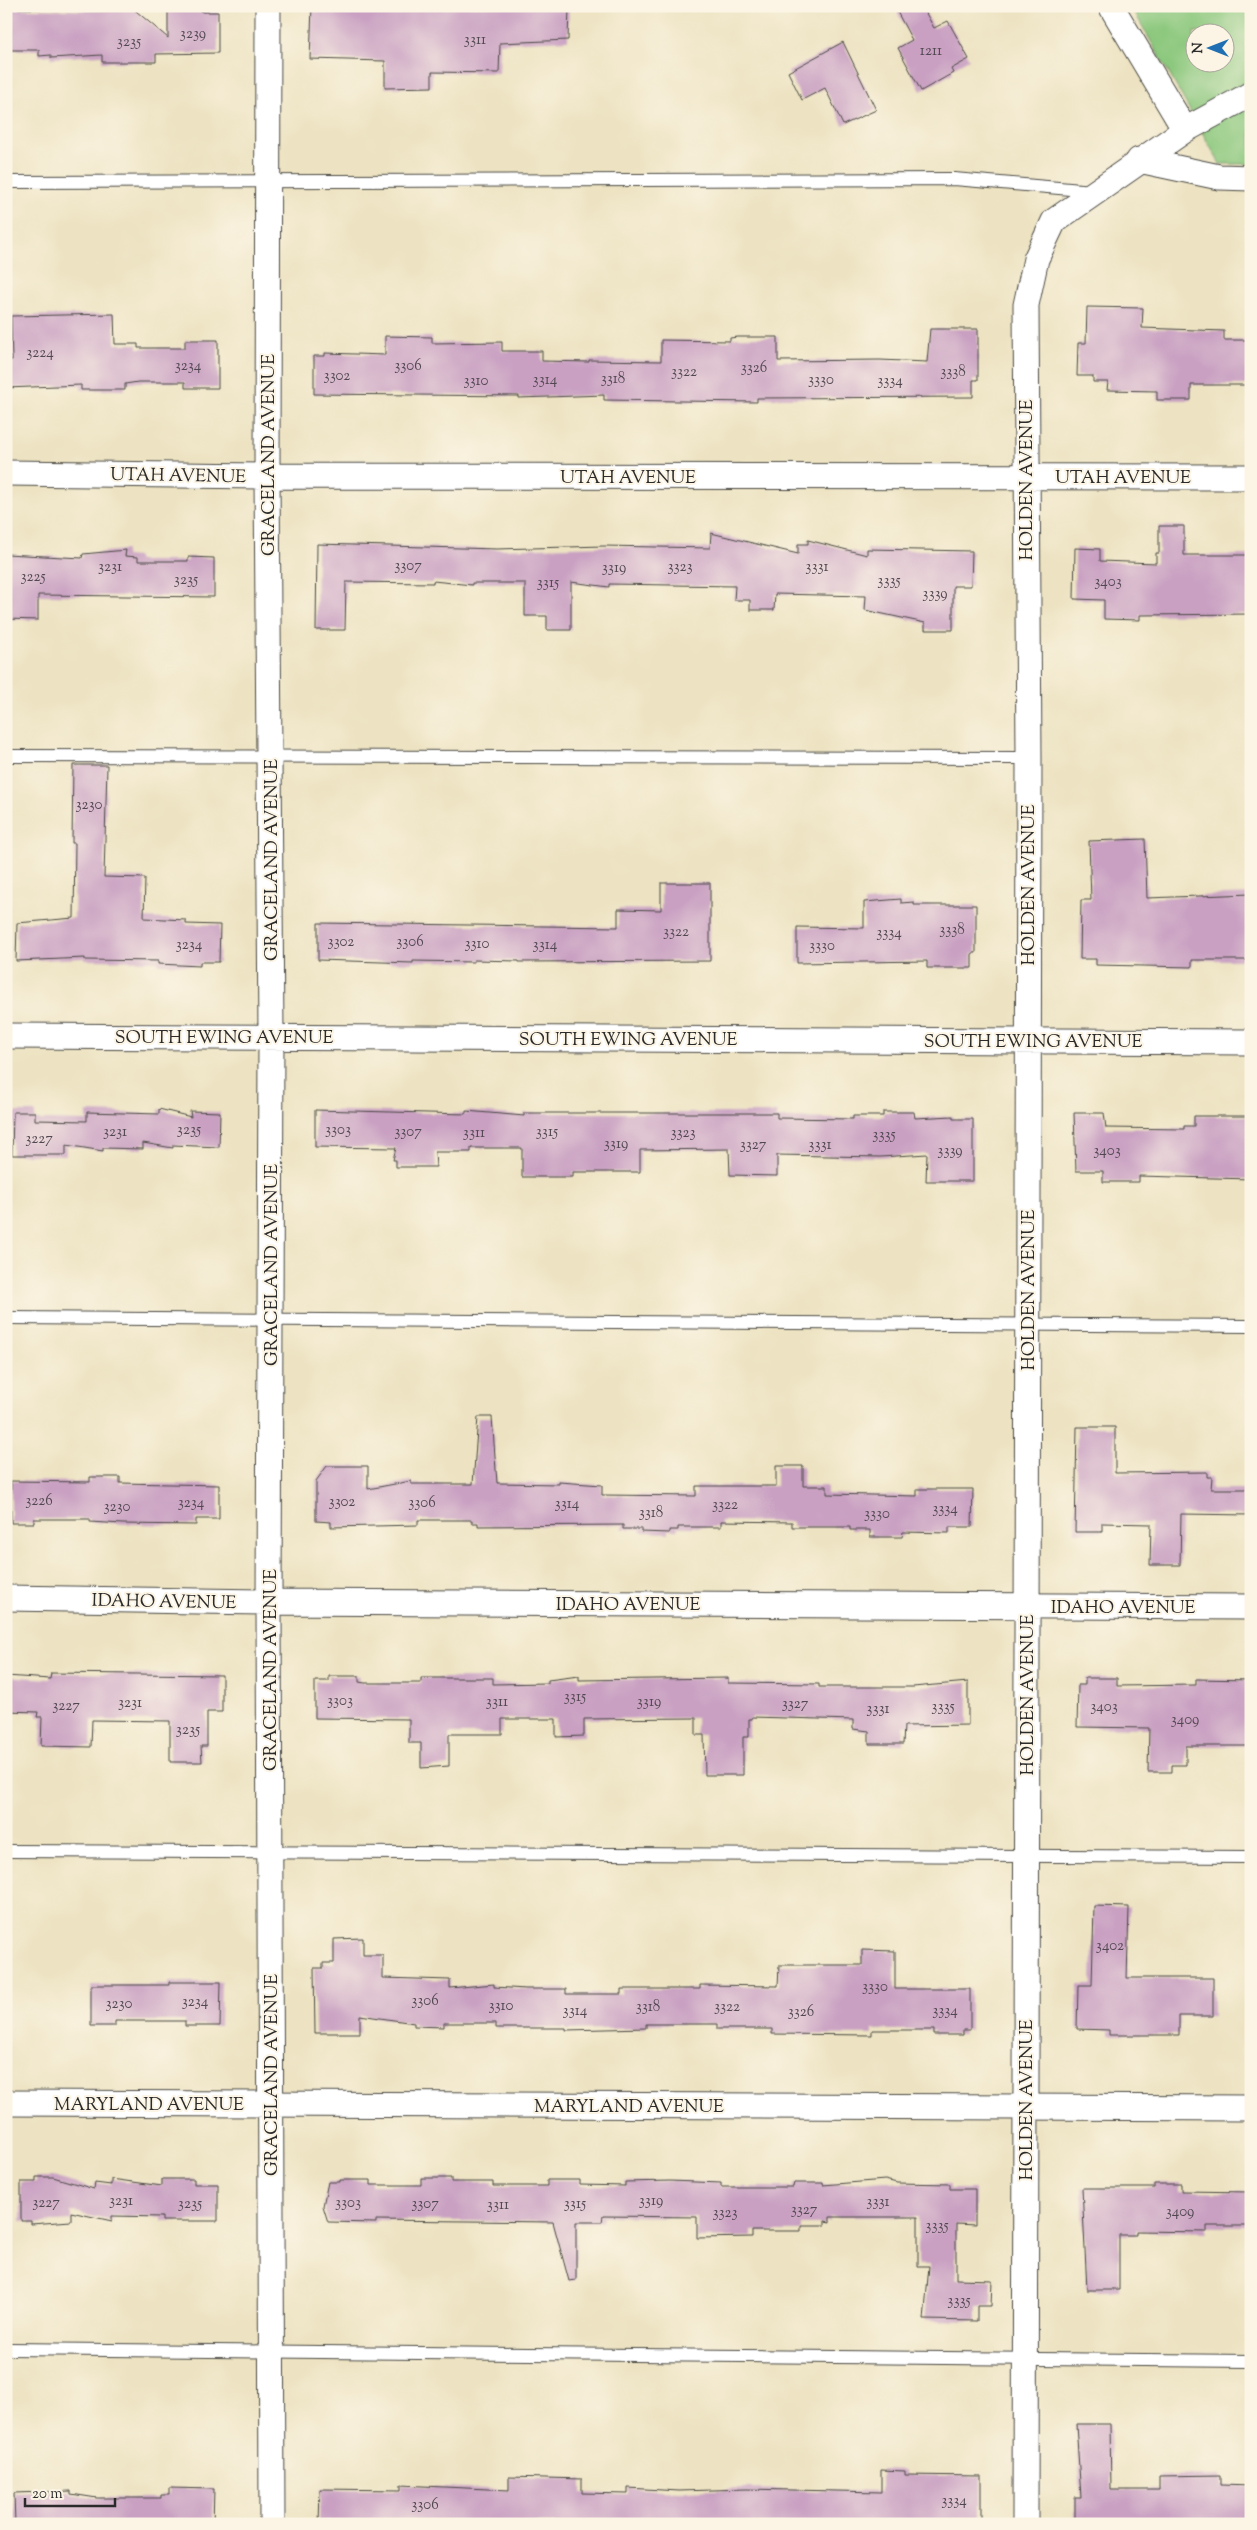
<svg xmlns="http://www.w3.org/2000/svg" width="1257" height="2530" viewBox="0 0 1257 2530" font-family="'Sorts Mill Goudy',serif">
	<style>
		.green { fill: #8cc87e; stroke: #5c7a54; fill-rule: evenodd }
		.building { fill: #c9a0c2 }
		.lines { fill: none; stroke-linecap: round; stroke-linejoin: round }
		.lane-casing { stroke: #484742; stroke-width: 14 }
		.street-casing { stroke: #484742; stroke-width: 27 }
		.lane { stroke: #fff; stroke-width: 12 }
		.street { stroke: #fff; stroke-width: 25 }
		.labels { text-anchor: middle; stroke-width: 4; stroke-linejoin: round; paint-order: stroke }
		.number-label { font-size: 15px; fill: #524851 }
		.street-label { font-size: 18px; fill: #2b2b2b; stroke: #fcf5e5 }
	</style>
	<rect width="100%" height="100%" fill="#fcf5e5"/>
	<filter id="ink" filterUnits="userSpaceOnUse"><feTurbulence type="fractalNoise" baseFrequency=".02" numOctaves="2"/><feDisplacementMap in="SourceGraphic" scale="10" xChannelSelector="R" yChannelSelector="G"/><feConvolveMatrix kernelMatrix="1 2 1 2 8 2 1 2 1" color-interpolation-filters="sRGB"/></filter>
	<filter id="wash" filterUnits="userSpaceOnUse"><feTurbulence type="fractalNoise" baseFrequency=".0096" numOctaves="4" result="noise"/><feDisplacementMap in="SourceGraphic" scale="20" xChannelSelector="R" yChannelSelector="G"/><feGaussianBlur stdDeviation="1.12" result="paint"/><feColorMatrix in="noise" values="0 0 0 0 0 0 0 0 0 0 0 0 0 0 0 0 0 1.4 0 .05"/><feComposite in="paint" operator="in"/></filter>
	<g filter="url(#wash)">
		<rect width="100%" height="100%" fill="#ede3c2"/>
		<path class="green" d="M 1131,6 L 1251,6 L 1251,164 L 1220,164 ZM 1194,32 L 1224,32 L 1224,62 L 1194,62 Z"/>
		<g id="blocks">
			<path class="building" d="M 106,6 L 130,6 L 168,38 L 168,8 L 202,8 L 202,12 L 218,12 L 218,53 L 156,54 L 156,62 L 102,62 L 102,55 L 51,58 L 51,55 L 39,56 L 39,50 L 6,50 L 6,8 L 102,11 Z
				M 312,6 L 569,6 L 568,40 L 500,43 L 499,73 L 432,72 L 432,87 L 385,88 L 385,61 L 310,59 Z
				M 894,6 L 922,6 L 934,28 L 948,21 L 969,59 L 951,69 L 953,73 L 921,91 L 898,48 L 912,40 Z
				M 843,42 L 876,110 L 843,125 L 825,88 L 802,100 L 788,72 Z
				M 1087,307 L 1143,308 L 1142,328 L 1224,331 L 1224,340 L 1251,340 L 1251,385 L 1191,385 L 1191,400 L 1157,400 L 1157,391 L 1107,390 L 1108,382 L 1093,382 L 1093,376 L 1077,376 L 1078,343 L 1086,343 Z
				M 114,314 L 115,344 L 138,344 L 138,348 L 185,348 L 185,340 L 218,340 L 218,388 L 185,388 L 185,382 L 138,382 L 125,384 L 125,390 L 81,390 L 81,385 L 6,388 L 6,360 L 12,360 L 11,316 Z
				M 930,329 L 978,329 L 978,380 L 973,380 L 973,397 L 757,398 L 757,402 L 604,400 L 604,395 L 519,398 L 519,396 L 314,394 L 314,356 L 325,356 L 325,353 L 385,355 L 385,336 L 432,337 L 432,343 L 502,342 L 502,351 L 542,351 L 542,361 L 589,362 L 589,360 L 661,361 L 661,340 L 730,341 L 730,338 L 738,337 L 778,337 L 778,361 L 880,360 L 927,362 Z
				M 1159,526 L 1184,526 L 1184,555 L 1251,555 L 1251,614 L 1140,615 L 1140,620 L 1104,619 L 1104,600 L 1074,599 L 1075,548 L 1100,549 L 1100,561 L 1156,563 L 1156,553 L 1159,553 Z
				M 711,533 L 798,554 L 798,544 L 808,544 L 808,540 L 867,555 L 867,549 L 972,551 L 971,586 L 953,586 L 953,630 L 925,630 L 925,623 L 865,610 L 866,596 L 775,594 L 774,610 L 750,610 L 750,600 L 734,600 L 735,586 L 609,584 L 609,587 L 571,582 L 571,630 L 547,630 L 547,616 L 525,616 L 525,583 L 472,583 L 472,585 L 433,581 L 433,583 L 346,582 L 345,630 L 316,630 L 317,544 L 497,549 L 604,546 L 710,548 Z
				M 126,550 L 125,556 L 138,557 L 138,561 L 188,561 L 188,557 L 214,558 L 214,597 L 38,595 L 38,620 L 6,619 L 6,554 L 82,558 L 83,554 Z
				M 73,765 L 107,765 L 104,877 L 145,878 L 144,918 L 186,920 L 186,924 L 220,925 L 219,962 L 200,962 L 200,966 L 158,964 L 158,961 L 85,960 L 85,958 L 16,961 L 17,923 L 74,918 L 75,843 L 72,843 Z
				M 1145,839 L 1147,898 L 1251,894 L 1251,960 L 1192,960 L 1192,967 L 1096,965 L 1096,959 L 1080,959 L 1081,900 L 1091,900 L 1089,841 Z
				M 661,883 L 710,883 L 710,961 L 519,962 L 519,961 L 474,960 L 474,962 L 413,961 L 413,963 L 318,960 L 318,923 L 618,927 L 618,909 L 661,910 Z
				M 901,899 L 901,903 L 914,902 L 914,905 L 976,905 L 976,953 L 972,953 L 972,968 L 927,968 L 927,961 L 797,963 L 797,927 L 864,928 L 864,902 Z
				M 159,1109 L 191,1117 L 190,1111 L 220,1112 L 219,1147 L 173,1145 L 173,1148 L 143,1143 L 143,1149 L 103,1148 L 103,1151 L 66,1145 L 66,1155 L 12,1155 L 13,1112 L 35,1112 L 35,1120 L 87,1121 L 87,1112 L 159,1114 Z
				M 315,1110 L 466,1114 L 466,1111 L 524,1116 L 524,1113 L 777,1113 L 777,1118 L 853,1119 L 853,1116 L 883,1116 L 883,1112 L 914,1112 L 915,1118 L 953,1116 L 953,1119 L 973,1119 L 973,1181 L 926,1181 L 927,1154 L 880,1157 L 777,1155 L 777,1176 L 730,1175 L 729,1149 L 640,1150 L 640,1172 L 573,1172 L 573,1177 L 522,1177 L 522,1148 L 471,1148 L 471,1152 L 435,1152 L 436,1167 L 396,1167 L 396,1160 L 393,1160 L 396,1148 L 315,1147 Z
				M 1074,1113 L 1104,1113 L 1106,1128 L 1184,1129 L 1184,1126 L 1194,1126 L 1194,1116 L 1251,1116 L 1251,1179 L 1139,1176 L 1139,1182 L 1103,1182 L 1103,1171 L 1076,1171 Z
				M 478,1417 L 492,1417 L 497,1483 L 559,1484 L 559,1482 L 602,1485 L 602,1495 L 696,1496 L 696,1486 L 776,1486 L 776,1466 L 803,1466 L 803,1486 L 827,1486 L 827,1494 L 917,1496 L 917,1489 L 973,1489 L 972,1527 L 949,1527 L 949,1533 L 903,1532 L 902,1537 L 870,1537 L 870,1530 L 850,1530 L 850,1527 L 792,1527 L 792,1522 L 721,1521 L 721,1527 L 678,1527 L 678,1530 L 669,1530 L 669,1533 L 641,1532 L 641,1529 L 623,1529 L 623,1525 L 478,1526 L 478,1523 L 472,1523 L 472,1520 L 418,1520 L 418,1525 L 331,1527 L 331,1522 L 316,1521 L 316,1481 L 327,1466 L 368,1466 L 368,1489 L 411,1481 L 411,1484 L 473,1484 Z
				M 1077,1427 L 1115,1427 L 1115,1473 L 1207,1472 L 1207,1477 L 1212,1477 L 1211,1489 L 1251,1489 L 1251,1515 L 1181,1514 L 1180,1565 L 1150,1565 L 1151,1524 L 1102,1523 L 1102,1532 L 1075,1532 Z
				M 90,1477 L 120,1477 L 120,1483 L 219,1485 L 219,1519 L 196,1519 L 196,1525 L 123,1524 L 90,1522 L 90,1519 L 34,1519 L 34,1523 L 11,1523 L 11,1481 L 90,1482 Z
				M 51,1673 L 222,1675 L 222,1712 L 207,1712 L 207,1746 L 201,1746 L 202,1762 L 170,1762 L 170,1721 L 92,1720 L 91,1747 L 41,1746 L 42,1717 L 37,1717 L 38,1712 L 6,1711 L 6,1676 L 50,1679 Z
				M 329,1676 L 359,1676 L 359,1682 L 365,1683 L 421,1683 L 421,1678 L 493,1678 L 493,1684 L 548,1683 L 548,1680 L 579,1676 L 579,1680 L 728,1678 L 728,1683 L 819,1684 L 819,1687 L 913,1687 L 968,1682 L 968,1725 L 904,1726 L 903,1744 L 869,1744 L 869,1731 L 853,1729 L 853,1720 L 752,1717 L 752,1719 L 749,1719 L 749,1737 L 743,1737 L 743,1775 L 705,1775 L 704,1735 L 696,1735 L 696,1718 L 584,1719 L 584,1736 L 556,1737 L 556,1719 L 502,1719 L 502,1734 L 449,1734 L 449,1766 L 421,1768 L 421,1743 L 409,1743 L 409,1719 L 315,1718 L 315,1681 L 329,1681 Z
				M 1085,1678 L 1117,1678 L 1117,1686 L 1196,1685 L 1196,1679 L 1251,1680 L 1251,1746 L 1186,1746 L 1186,1765 L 1172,1765 L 1172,1772 L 1148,1772 L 1149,1728 L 1077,1727 L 1078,1685 L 1085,1685 Z
				M 1094,1906 L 1129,1907 L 1127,1978 L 1213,1978 L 1213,2016 L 1179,2016 L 1179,2035 L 1109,2035 L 1109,2030 L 1077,2029 L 1078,1985 L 1092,1985 Z
				M 363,1938 L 363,1955 L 383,1955 L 383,1978 L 450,1980 L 450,1988 L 494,1984 L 494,1987 L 526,1989 L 566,1989 L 566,1994 L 621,1994 L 621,1989 L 700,1989 L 700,1985 L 778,1986 L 779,1965 L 862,1965 L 862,1950 L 895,1951 L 895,1989 L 970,1989 L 970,2030 L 963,2030 L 963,2035 L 934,2035 L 934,2030 L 872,2030 L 872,2035 L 772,2034 L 772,2029 L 717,2029 L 717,2024 L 646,2024 L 646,2028 L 566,2030 L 566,2028 L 496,2028 L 496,2023 L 444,2023 L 444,2027 L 414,2026 L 414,2023 L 360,2015 L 360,2033 L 315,2033 L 314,1968 L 323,1968 L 323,1963 L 334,1963 L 334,1939 Z
				M 169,1982 L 221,1982 L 220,2026 L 185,2026 L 185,2021 L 115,2021 L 115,2026 L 91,2026 L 91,1985 L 169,1985 Z
				M 36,2177 L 53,2177 L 94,2189 L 95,2183 L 111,2185 L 111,2179 L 162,2186 L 162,2179 L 194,2179 L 194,2184 L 218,2184 L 218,2221 L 162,2221 L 162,2217 L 112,2216 L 112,2221 L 71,2212 L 71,2221 L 31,2224 L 31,2221 L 21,2221 L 21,2182 L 36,2182 Z
				M 421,2178 L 451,2178 L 451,2182 L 493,2182 L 493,2186 L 547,2186 L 547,2180 L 580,2180 L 580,2185 L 625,2186 L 625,2182 L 670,2181 L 721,2183 L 721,2187 L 793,2187 L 794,2183 L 823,2183 L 823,2185 L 885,2180 L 897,2183 L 950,2184 L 950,2189 L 975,2189 L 975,2225 L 956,2224 L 956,2279 L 992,2280 L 991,2306 L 977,2306 L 977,2321 L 924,2320 L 929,2266 L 918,2266 L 918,2217 L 830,2217 L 830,2222 L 825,2221 L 825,2225 L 801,2225 L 801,2231 L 752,2231 L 752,2237 L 697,2238 L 697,2217 L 603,2216 L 602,2222 L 576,2222 L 576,2280 L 569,2281 L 553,2222 L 376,2220 L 376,2223 L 328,2222 L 323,2206 L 328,2182 L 340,2182 L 340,2180 L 371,2180 L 371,2185 L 421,2185 Z
				M 1154,2184 L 1181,2184 L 1181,2191 L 1251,2192 L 1251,2226 L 1207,2226 L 1207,2232 L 1136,2231 L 1136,2235 L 1119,2235 L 1119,2290 L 1087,2290 L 1082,2188 L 1154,2188 Z
				M 1076,2424 L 1110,2424 L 1111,2490 L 1159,2490 L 1159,2476 L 1221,2475 L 1221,2485 L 1251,2486 L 1251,2524 L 1075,2524 L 1075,2497 L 1081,2497 Z
				M 881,2470 L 905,2471 L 905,2475 L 981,2476 L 981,2524 L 319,2524 L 320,2489 L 401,2490 L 401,2485 L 509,2490 L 509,2477 L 582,2479 L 582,2493 L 628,2494 L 628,2488 L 679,2491 L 746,2489 L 881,2492 Z
				M 169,2488 L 214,2489 L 213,2524 L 15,2524 L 14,2493 L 71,2491 L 71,2494 L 97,2498 L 161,2498 L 161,2495 L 169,2495 Z"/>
		</g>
	</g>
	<g filter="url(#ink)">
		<use href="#blocks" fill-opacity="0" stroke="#484742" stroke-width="1"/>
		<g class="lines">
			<defs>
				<path id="lane" d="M 6,182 L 954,179 L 1093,191
					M 6,756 L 1029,758
					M 6,1318 L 1251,1326
					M 6,1851 L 1251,1857
					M 6,2349 L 1251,2361"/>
				<path id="street" d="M 268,6 L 267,476 L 271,1037 L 269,1602 L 272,2524
					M 1111,6 L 1185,130
					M 1139,160 L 1219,177 L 1251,178
					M 6,473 L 267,476 L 1251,477
					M 6,1036 L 1251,1042
					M 6,1598 L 269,1602 L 1251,1607
					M 6,2103 L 1251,2108
					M 1025,2524 L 1029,758 L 1026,305 L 1036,259 L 1054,221 L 1185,130 L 1251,94"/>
			</defs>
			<use href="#lane" class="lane-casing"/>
			<use href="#street" class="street-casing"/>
			<use href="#lane" class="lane"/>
			<use href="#street" class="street"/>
		</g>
	</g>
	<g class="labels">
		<g class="number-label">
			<text x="193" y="38">3239</text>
			<text x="475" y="44">3311</text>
			<text x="129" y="46">3235</text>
			<text x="931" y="55">1211</text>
			<text x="40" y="357">3224</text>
			<text x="188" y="370">3234</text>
			<text x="408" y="370">3306</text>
			<text x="754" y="372">3326</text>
			<text x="684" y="376">3322</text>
			<text x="953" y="376">3338</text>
			<text x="337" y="380">3302</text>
			<text x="613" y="383">3318</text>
			<text x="545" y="384">3314</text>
			<text x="821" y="384">3330</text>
			<text x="476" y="385">3310</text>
			<text x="890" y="385">3334</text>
			<text x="408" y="570">3307</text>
			<text x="110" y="571">3231</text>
			<text x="680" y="571">3323</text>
			<text x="817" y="571">3331</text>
			<text x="614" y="572">3319</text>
			<text x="33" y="581">3225</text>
			<text x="186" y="584">3235</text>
			<text x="889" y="585">3335</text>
			<text x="1108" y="586">3403</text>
			<text x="548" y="587">3315</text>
			<text x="935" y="598">3339</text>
			<text x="89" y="809">3230</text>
			<text x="952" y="934">3338</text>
			<text x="676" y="936">3322</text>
			<text x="889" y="937">3334</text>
			<text x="341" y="946">3302</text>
			<text x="410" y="946">3306</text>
			<text x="477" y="948">3310</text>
			<text x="189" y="949">3234</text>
			<text x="545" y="949">3314</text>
			<text x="822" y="950">3330</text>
			<text x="189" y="1134">3235</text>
			<text x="338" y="1134">3303</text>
			<text x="115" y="1136">3231</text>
			<text x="408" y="1136">3307</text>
			<text x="547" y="1136">3315</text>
			<text x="474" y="1137">3311</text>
			<text x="683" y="1137">3323</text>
			<text x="884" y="1139">3335</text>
			<text x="39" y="1143">3227</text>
			<text x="616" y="1148">3319</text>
			<text x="753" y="1149">3327</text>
			<text x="820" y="1149">3331</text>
			<text x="950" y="1155">3339</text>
			<text x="1107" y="1155">3403</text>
			<text x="39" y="1505">3226</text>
			<text x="342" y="1506">3302</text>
			<text x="191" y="1507">3234</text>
			<text x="422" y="1507">3306</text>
			<text x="567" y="1508">3314</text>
			<text x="725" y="1509">3322</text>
			<text x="117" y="1511">3230</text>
			<text x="945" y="1513">3334</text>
			<text x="651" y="1517">3318</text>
			<text x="877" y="1518">3330</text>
			<text x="575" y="1701">3315</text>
			<text x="340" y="1705">3303</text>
			<text x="497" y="1706">3311</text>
			<text x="649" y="1706">3319</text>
			<text x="130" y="1707">3231</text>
			<text x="795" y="1708">3327</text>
			<text x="66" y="1710">3227</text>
			<text x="943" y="1711">3335</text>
			<text x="1104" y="1711">3403</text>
			<text x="878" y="1713">3331</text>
			<text x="1185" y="1724">3409</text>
			<text x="188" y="1734">3235</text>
			<text x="1110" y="1950">3402</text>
			<text x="875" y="1991">3330</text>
			<text x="425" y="2005">3306</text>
			<text x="195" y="2006">3234</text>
			<text x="119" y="2008">3230</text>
			<text x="501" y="2010">3310</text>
			<text x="648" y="2011">3318</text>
			<text x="727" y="2011">3322</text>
			<text x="575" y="2015">3314</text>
			<text x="945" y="2015">3334</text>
			<text x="801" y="2016">3326</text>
			<text x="121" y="2205">3231</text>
			<text x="651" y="2205">3319</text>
			<text x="878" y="2206">3331</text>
			<text x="46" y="2207">3227</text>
			<text x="348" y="2207">3303</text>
			<text x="190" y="2208">3235</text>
			<text x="425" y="2208">3307</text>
			<text x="575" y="2208">3315</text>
			<text x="498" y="2209">3311</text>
			<text x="804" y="2214">3327</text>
			<text x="1180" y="2216">3409</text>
			<text x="725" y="2217">3323</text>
			<text x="937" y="2230">3335</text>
			<text x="959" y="2305">3335</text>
			<text x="954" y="2505">3334</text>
			<text x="425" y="2509">3306</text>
		</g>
		<g class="street-label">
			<text transform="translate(268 455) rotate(-90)" y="6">GRACELAND AVENUE</text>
			<text transform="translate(178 475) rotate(1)" y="6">UTAH AVENUE</text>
			<text x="628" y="483">UTAH AVENUE</text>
			<text x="1123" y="483">UTAH AVENUE</text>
			<text transform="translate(1026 480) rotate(-90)" y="6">HOLDEN AVENUE</text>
			<text transform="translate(271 860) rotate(-90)" y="6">GRACELAND AVENUE</text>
			<text transform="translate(1028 885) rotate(-90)" y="6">HOLDEN AVENUE</text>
			<text x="224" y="1043">SOUTH EWING AVENUE</text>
			<text x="628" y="1045">SOUTH EWING AVENUE</text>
			<text x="1033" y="1047">SOUTH EWING AVENUE</text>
			<text transform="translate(271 1265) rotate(-90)" y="6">GRACELAND AVENUE</text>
			<text transform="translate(1028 1290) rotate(-90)" y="6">HOLDEN AVENUE</text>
			<text transform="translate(164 1601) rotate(1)" y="6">IDAHO AVENUE</text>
			<text x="628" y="1610">IDAHO AVENUE</text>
			<text x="1123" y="1613">IDAHO AVENUE</text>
			<text transform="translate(270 1670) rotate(-90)" y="6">GRACELAND AVENUE</text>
			<text transform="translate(1027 1695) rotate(-90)" y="6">HOLDEN AVENUE</text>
			<text transform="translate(271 2075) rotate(-90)" y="6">GRACELAND AVENUE</text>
			<text transform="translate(1026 2100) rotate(-90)" y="6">HOLDEN AVENUE</text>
			<text x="149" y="2110">MARYLAND AVENUE</text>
			<text x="629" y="2112">MARYLAND AVENUE</text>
		</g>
	</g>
	<rect width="1257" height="2530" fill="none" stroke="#fcf5e5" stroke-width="25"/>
	<g transform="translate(1210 48) rotate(270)"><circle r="24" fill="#fcf5e5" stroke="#a8a49b"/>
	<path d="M0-4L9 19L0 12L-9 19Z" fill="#1f6fb2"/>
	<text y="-8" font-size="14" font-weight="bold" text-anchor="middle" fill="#2b2b2b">N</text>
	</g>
	<path d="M25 2498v8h90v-8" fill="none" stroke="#2b2b2b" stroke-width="2.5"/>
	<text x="32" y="2498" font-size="15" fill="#2b2b2b" stroke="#fcf5e5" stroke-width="4" paint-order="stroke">20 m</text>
</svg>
